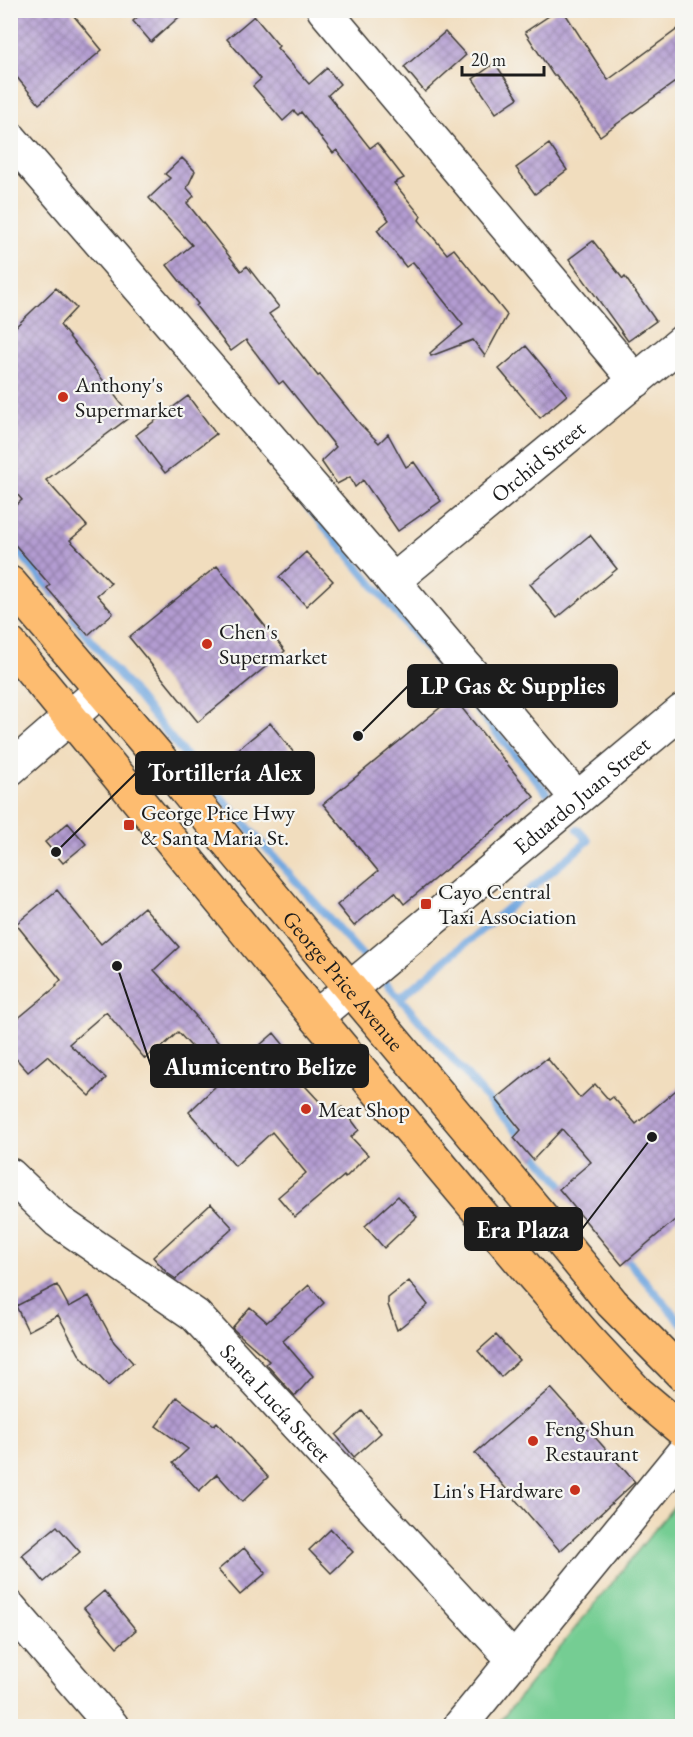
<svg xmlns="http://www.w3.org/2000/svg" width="693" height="1737" viewBox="0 0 693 1737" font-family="'EB Garamond',serif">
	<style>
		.grass { fill: #74cd93; stroke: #487458; stroke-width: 1.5 }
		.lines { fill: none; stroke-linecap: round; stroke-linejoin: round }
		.stream { stroke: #72a7df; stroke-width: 8 }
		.building { fill: url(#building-cross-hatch) }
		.minor-casing { stroke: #3c3934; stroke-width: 36 }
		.major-casing { stroke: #3c3934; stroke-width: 36 }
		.minor { stroke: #fff; stroke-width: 33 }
		.major { stroke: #fdbc70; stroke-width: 33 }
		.poi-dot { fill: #c8321e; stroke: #f6f6f2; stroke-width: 2 }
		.labels { text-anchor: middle; stroke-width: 4.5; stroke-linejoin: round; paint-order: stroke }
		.poi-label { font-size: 22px; fill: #1c1c1c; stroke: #f6f6f2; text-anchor: start }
		.street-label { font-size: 22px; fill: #1c1c1c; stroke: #f6f6f2 }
		.leader { fill: none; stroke: #1c1c1c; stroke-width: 2 }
		.callout-dot { fill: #1c1c1c; stroke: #f6f6f2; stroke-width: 2 }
		.callout { fill: #1c1c1c; stroke: #1c1c1c; stroke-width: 2 }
		.callout-label { font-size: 24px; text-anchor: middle; font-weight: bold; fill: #fff }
	</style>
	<defs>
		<pattern id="building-cross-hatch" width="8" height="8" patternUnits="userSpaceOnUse" patternTransform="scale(1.5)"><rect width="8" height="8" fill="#b39cd1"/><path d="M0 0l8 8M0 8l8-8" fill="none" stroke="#917ea9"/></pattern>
	</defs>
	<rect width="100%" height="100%" fill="#f6f6f2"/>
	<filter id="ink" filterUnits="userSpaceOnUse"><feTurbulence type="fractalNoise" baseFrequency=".0167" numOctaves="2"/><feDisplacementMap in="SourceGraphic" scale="12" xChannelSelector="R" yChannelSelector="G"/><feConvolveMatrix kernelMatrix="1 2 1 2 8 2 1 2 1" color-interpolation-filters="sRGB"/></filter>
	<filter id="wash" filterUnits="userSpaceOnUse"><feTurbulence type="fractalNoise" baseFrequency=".008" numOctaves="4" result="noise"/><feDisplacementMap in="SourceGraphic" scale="24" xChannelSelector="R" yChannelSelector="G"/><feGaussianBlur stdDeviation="1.35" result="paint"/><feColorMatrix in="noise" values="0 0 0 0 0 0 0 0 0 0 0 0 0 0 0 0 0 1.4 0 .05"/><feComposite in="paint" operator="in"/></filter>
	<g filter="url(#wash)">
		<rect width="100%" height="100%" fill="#f1ddbe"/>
		<path class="grass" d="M 682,1496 L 682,1726 L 496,1726 Z"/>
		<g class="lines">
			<path class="stream" d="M 302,500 L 546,792
				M 10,541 L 54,594
				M 73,618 L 203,777 L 369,963
				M 378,973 L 570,1194
				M 400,998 L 588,841 L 578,830
				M 622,1254 L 682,1324"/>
		</g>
		<g id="blocks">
			<path class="building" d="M 10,10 L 69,10 L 102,50 L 39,104 L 10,69 Z
				M 145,10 L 187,10 L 151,42 L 133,21 Z
				M 558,10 L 563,10 L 608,80 L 682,26 L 682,77 L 600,136 L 556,75 L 553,75 L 525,32 Z
				M 254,16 L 279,46 L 277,48 L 309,84 L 327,68 L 340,84 L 328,95 L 370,148 L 377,143 L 404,178 L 394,183 L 421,216 L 419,220 L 447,254 L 454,249 L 507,315 L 485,356 L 473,340 L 431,356 L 430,353 L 463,325 L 413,262 L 406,267 L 377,230 L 389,220 L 337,150 L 333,153 L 301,112 L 298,115 L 294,111 L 283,121 L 253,86 L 261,79 L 227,39 Z
				M 445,32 L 466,55 L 425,92 L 404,67 Z
				M 495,63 L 518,98 L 496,113 L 473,79 Z
				M 549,144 L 567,170 L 535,194 L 516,168 Z
				M 182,158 L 195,171 L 187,188 L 194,196 L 187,203 L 241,271 L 247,266 L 279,307 L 269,314 L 318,376 L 320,375 L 360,424 L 379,443 L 388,434 L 406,467 L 414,462 L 441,501 L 398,531 L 363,480 L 355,487 L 350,477 L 337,484 L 321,461 L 336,447 L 283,381 L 279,384 L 246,340 L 231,351 L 196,306 L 198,304 L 167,265 L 192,245 L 149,198 L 170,178 L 165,174 Z
				M 593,241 L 623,279 L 625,277 L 656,321 L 628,341 L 569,259 Z
				M 56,288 L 76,308 L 60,325 L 131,416 L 46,480 L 87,526 L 70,540 L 111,583 L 97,595 L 113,613 L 88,635 L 47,588 L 50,585 L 10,539 L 10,510 L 22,500 L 10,486 L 10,332 Z
				M 526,346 L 567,395 L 540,418 L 499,369 Z
				M 188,396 L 216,434 L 165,473 L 136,435 Z
				M 590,535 L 617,569 L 557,618 L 530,584 Z
				M 306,552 L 333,581 L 306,606 L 279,577 Z
				M 217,566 L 285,651 L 198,722 L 129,637 Z
				M 453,697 L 534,797 L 404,904 L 395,892 L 354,926 L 337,905 L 378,871 L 323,804 Z
				M 270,723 L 298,758 L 257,791 L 230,756 Z
				M 68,823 L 86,844 L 63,863 L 45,842 Z
				M 57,890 L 101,944 L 144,907 L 179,947 L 154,970 L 196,1016 L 195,1017 L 238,1064 L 274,1033 L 291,1054 L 282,1061 L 332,1115 L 342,1107 L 359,1130 L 351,1137 L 368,1155 L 345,1178 L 344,1176 L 295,1217 L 278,1197 L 306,1173 L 272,1132 L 235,1166 L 189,1112 L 222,1080 L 178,1032 L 161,1048 L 159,1047 L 145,1059 L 106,1012 L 69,1044 L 106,1078 L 90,1096 L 47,1056 L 28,1072 L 10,1052 L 10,1025 L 57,986 L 56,985 L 61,980 L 16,924 Z
				M 547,1058 L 580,1098 L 595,1084 L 609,1100 L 613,1097 L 636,1124 L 682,1085 L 682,1214 L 622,1265 L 559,1189 L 591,1162 L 562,1129 L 533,1160 L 514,1138 L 521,1130 L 496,1099 Z
				M 398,1196 L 417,1217 L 384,1248 L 365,1226 Z
				M 211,1204 L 233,1228 L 176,1279 L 167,1273 L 153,1257 Z
				M 409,1281 L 428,1305 L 397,1330 L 388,1305 L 388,1298 Z
				M 57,1285 L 69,1307 L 89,1296 L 114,1342 L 133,1363 L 108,1386 L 79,1354 L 58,1315 L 28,1331 L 16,1306 Z
				M 309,1285 L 324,1303 L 283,1341 L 313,1376 L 295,1396 L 266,1364 L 269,1361 L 232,1328 L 250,1307 L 267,1322 Z
				M 496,1335 L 519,1360 L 501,1377 L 478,1351 Z
				M 551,1388 L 635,1482 L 560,1551 L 475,1453 Z
				M 177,1397 L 214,1425 L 217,1422 L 268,1477 L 242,1502 L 217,1474 L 199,1491 L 173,1463 L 188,1449 L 156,1426 Z
				M 362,1411 L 381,1433 L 354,1457 L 336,1435 Z
				M 57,1526 L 80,1552 L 44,1582 L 22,1555 Z
				M 331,1529 L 353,1552 L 331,1573 L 309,1550 Z
				M 244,1548 L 266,1573 L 240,1595 L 218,1570 Z
				M 104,1591 L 136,1630 L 117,1647 L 84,1608 Z"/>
		</g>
	</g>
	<g filter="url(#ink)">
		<use href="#blocks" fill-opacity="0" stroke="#3c3934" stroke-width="1.5"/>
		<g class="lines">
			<defs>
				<g id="minor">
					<path d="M 324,10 L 636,381"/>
					<path d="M 10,138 L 378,563 L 577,798"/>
					<path id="s1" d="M 393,581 L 682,342"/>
					<path d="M 10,769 L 100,691"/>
					<path id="s2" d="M 316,1017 L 682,711"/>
					<path id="s3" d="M 10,1175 L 58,1221 L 195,1315 L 515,1661"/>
					<path d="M 10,1608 L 112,1726"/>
					<path d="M 460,1726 L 682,1454"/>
				</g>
				<g id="major">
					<path id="s4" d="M 10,583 L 156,754 L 235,851 L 540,1215 L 612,1303 L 682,1374"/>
					<path d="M 10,644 L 316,1017 L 528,1270 L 588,1339 L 637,1392 L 682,1430"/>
				</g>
			</defs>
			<use href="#minor" class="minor-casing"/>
			<use href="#major" class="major-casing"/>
			<use href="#minor" class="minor"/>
			<use href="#major" class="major"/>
		</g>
	</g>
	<g class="poi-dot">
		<circle cx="63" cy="397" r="6"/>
		<circle cx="207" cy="644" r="6"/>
		<rect x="123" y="819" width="12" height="12" rx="3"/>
		<rect x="420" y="898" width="12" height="12" rx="3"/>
		<circle cx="306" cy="1109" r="6"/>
		<circle cx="533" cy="1441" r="6"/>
		<circle cx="575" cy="1490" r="6"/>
	</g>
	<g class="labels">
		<g class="poi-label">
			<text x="75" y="392">Anthony's<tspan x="75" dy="25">Supermarket</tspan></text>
			<text x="219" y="639">Chen's<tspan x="219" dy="25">Supermarket</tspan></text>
			<text x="141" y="820">George Price Hwy<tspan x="141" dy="25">&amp; Santa Maria St.</tspan></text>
			<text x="438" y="899">Cayo Central<tspan x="438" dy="25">Taxi Association</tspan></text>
			<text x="318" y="1117">Meat Shop</text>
			<text x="545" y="1436">Feng Shun<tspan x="545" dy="25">Restaurant</tspan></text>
			<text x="563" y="1498" text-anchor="end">Lin's Hardware</text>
		</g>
		<g class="street-label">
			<text dy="8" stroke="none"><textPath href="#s1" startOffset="188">Orchid Street</textPath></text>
			<text dy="8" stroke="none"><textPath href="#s2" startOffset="346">Eduardo Juan Street</textPath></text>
			<text dy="8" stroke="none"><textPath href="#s4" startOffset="519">George Price Avenue</textPath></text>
			<text dy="8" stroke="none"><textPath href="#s3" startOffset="352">Santa Lucía Street</textPath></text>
		</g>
	</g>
	<path class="leader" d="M358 736L408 686M56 852L136 773M117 966L151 1066M652 1137L582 1229"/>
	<g class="callout-dot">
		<circle cx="358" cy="736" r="6"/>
		<circle cx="56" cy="852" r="6"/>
		<circle cx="117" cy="966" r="6"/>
		<circle cx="652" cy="1137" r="6"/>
	</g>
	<g class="callout">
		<rect x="408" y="665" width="209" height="42" rx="6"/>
		<rect x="136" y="752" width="178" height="42" rx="6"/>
		<rect x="151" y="1045" width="217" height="42" rx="6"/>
		<rect x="465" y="1208" width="117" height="42" rx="6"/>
	</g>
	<g class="callout-label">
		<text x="513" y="694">LP Gas &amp; Supplies</text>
		<text x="225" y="781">Tortillería Alex</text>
		<text x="260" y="1075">Alumicentro Belize</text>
		<text x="523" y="1238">Era Plaza</text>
	</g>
	<rect width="693" height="1737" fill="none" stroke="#f6f6f2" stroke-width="36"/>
	<path d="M462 66v9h82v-9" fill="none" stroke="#1c1c1c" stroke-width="3"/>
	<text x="471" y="66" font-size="18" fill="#1c1c1c" stroke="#f6f6f2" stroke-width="4.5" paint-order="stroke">20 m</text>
</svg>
